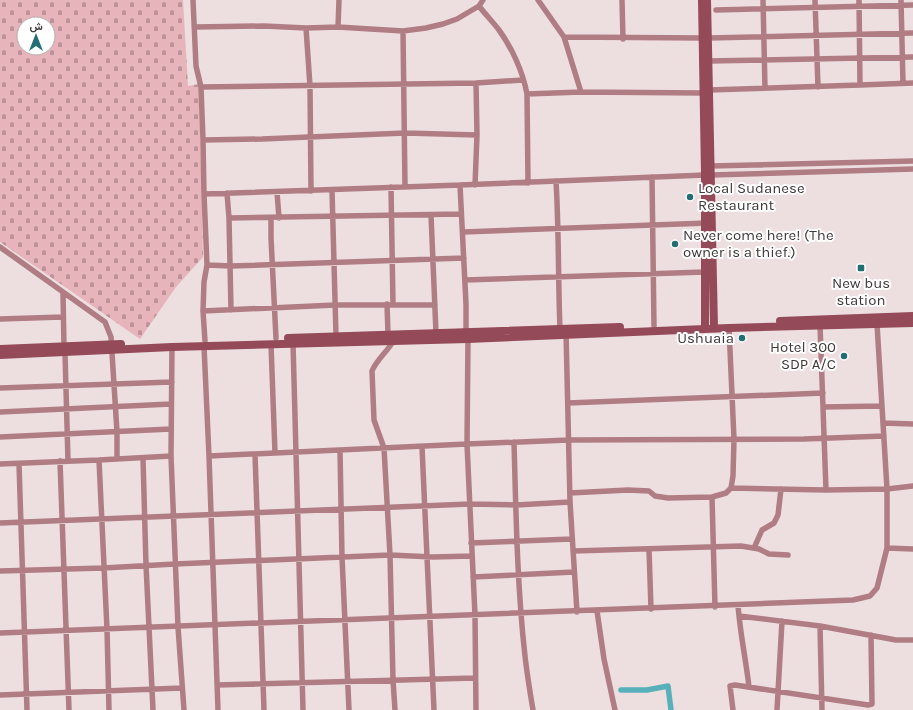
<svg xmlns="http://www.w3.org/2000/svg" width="913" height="710" viewBox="0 0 913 710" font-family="Karla,Vazirmatn,sans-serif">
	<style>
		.cemetery { fill: url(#cemetery-stones); fill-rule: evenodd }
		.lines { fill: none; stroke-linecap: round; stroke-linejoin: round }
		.canal { stroke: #58b1ba; stroke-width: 5.5 }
		.street { stroke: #b17d84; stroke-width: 5.5 }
		.secondary { stroke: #944a58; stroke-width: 8 }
		.poi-dot { fill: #236e75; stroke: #fff; stroke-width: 1.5 }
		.labels { text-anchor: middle; stroke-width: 4; stroke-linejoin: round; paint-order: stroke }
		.poi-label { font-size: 15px; fill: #3f393a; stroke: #fff; text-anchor: start }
	</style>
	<defs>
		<pattern id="cemetery-stones" width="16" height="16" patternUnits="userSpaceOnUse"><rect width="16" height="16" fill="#e7b4bb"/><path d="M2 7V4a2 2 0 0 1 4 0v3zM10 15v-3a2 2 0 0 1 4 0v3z" fill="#bd9399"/></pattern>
	</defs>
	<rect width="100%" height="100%" fill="#eddfe0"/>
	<path class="cemetery" d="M 0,0 L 183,0 L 188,86 L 199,84 L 203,257 L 176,287 L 140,339 L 0,242 ZM 24,24 L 48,24 L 48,48 L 24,48 Z"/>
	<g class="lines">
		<path class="canal" d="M 621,690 L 647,690 L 668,686 L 671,710"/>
		<path class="street" d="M 193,0 L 196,66 L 201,87 L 203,140 L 204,194 L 207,265 L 204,282 L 203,311 L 205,341
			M 538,0 L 564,37 L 581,92
			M 622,0 L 623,39
			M 763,0 L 765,88
			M 815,0 L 818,87
			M 901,0 L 903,83
			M 479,6 C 485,14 493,22 499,30 C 512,48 523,72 527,94 L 528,183
			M 716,10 L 913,5
			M 195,27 L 264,26 L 306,28 L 338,27 L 403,31 L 426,28 L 443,24 L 457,19 L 479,6 L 483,0
			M 338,27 L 339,0
			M 306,28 L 310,86 L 311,191
			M 403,31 L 405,187
			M 564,37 L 702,38
			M 708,38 L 913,33
			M 708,61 L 913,57
			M 860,85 L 913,83
			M 201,87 L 476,83 L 523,80
			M 709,90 L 860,85 L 859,0
			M 527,94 L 581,92 L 703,93
			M 203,140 L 262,139 L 405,133 L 477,135
			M 711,166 L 913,161
			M 711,175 L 913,169
			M 652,177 L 654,326
			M 556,181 C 559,231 558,280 560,329
			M 460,185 L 466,304 L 466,332
			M 475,185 L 477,135 L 476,83
			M 391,187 L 393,305
			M 332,190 L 336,336
			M 277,192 L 279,218
			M 227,193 L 229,218 L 231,310
			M 204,194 L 460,185 L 705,175
			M 431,215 L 436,333
			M 229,218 L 461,214
			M 271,218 L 271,238 L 276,338
			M 463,232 L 708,223
			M 0,247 L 105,322 L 111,337 L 117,432 L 117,459
			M 207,265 L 231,266 L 464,258
			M 465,280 L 705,272
			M 63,293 L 64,347
			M 387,304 L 388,334
			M 203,311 L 335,305 L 435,305
			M 0,319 L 63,317
			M 820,325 L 826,490
			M 566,332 L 570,502 L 577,612
			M 468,339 L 467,444 L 569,440 L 804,439 L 884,436
			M 394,340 C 388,351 377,359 372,371 L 374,420 L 384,448 L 390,555 L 393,680 L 395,710
			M 293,343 L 303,710
			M 271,344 L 275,453
			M 204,346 L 209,456 L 467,444 L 475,615 L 476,710
			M 172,347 L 171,456 L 178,627 L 184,710
			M 65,353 L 68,461
			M 0,388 L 172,382
			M 568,403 L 823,393
			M 823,407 L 882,406
			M 0,412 L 171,404
			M 883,423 L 913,424
			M 0,437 L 171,429
			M 514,442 C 516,513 517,585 525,656 C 527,674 530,692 533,710
			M 422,447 L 434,710
			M 340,450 L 342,557 L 349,710
			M 255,454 L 264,710
			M 209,456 L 218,710
			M 143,458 L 146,565 L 153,710
			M 99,460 L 107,629 L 109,710
			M 60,461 L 69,710
			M 0,464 L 99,460 L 171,456
			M 19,464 L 27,710
			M 731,488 L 826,490 L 887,489 L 877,324
			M 570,493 L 628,490 L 649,491 L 655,496 L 668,498 L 712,497 L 726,493 L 731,488 L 733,476 L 734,439 L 729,328
			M 712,497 L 715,607
			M 0,523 L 470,504 L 516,505 L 570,502
			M 471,543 L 572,539
			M 754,548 L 762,530 L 774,523 L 778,515 L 781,489
			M 887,548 L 913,549
			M 649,549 L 651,609
			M 573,551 L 741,546 L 759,549 L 769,554 L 788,555
			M 0,571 L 103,568 L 175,564 L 390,555 L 433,557 L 472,556
			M 473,577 L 574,572
			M 738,605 C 740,633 746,660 749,687
			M 597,611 L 604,659 L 615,710
			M 739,616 L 820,626 L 896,640 L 913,640
			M 820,626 L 822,710
			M 0,633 L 853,600 L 870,596 L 877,588 L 887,548 L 887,489 L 913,486
			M 217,685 L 475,678
			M 0,695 L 182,688
			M 733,710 L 730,686 L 735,685 L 868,705 L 872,704 L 871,635
			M 777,710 L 782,621"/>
		<path class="secondary" d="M 702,0 L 705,175 L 705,329
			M 707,0 L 714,328
			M 780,321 L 913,316
			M 288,338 L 620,327
			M 0,349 L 121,344
			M 0,355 L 172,347 L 468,339 L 729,328 L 913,323"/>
	</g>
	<g class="poi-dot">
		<circle cx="690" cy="197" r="4"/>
		<circle cx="675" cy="244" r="4"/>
		<rect x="857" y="264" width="8" height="8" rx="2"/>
		<circle cx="742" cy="338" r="4"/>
		<circle cx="844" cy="356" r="4"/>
	</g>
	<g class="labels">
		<g class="poi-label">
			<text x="698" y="193">Local Sudanese<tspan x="698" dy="17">Restaurant</tspan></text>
			<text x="683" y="240">Never come here! (The<tspan x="683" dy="17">owner is a thief.)</tspan></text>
			<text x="861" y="288" text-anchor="middle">New bus<tspan x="861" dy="17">station</tspan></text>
			<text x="734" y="343" text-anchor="end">Ushuaia</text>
			<text x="836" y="352" text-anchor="end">Hotel 300<tspan x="836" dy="17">SDP A/C</tspan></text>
		</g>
	</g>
	<g transform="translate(36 36)"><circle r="19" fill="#ffffff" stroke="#b2b0b0"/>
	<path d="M0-3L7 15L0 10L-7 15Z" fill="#236e75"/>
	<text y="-6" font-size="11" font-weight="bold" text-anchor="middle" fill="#3f393a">ش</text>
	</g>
</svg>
